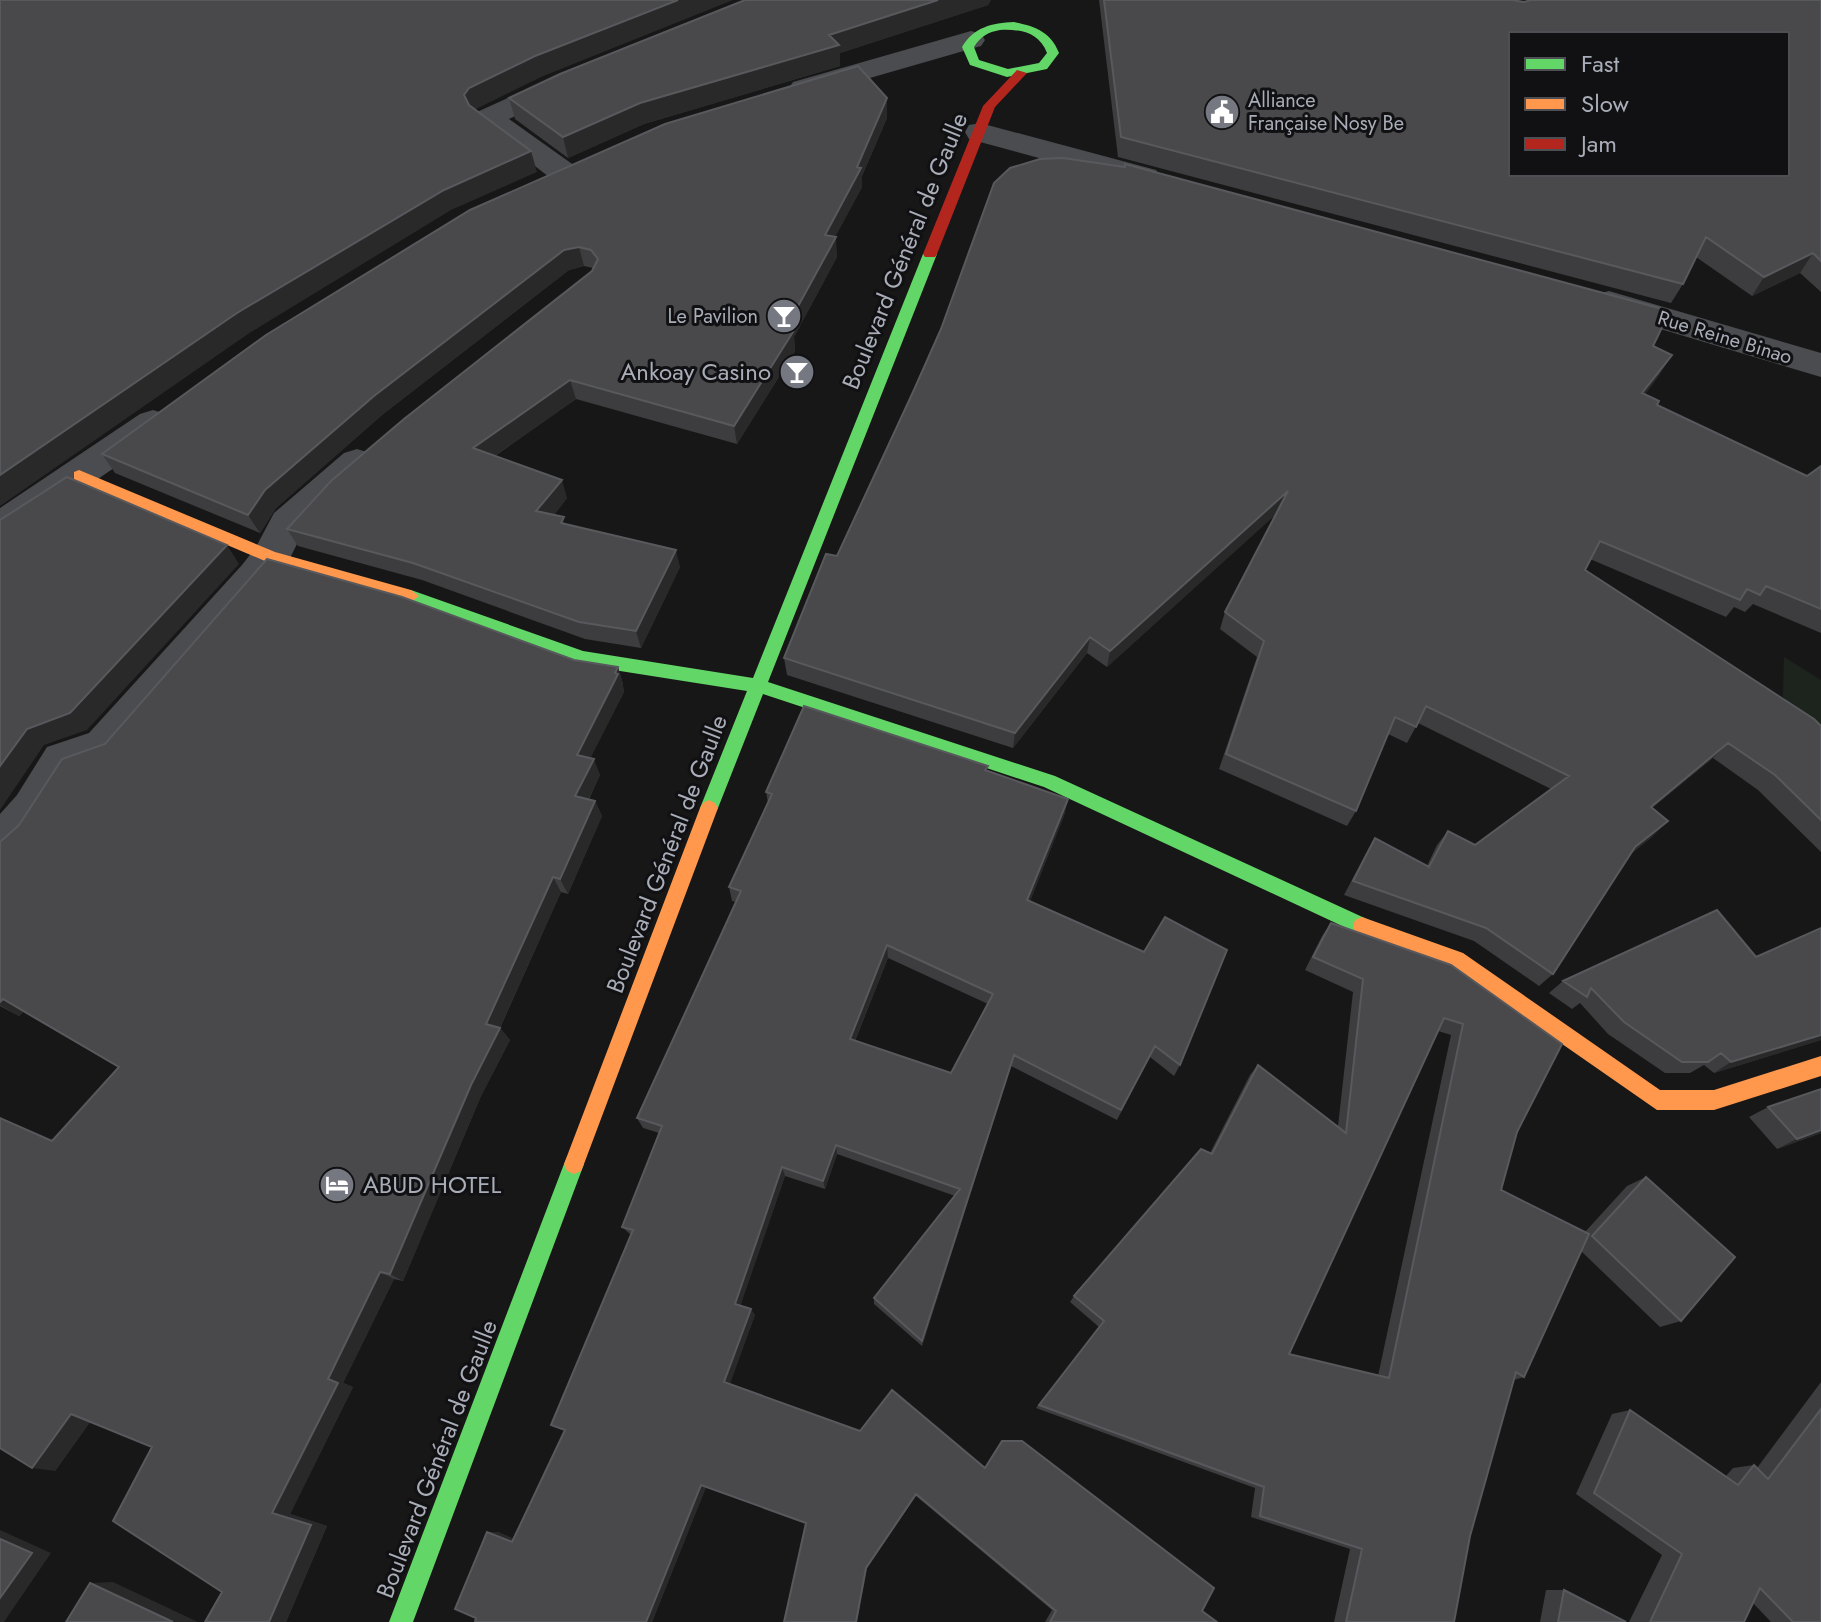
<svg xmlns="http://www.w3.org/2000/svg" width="1821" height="1622" viewBox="0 0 1821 1622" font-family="Jost,sans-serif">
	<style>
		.green { fill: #1d241e }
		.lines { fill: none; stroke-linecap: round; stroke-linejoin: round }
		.street { fill: #4b4c50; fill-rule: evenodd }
		.fast { fill: #63d668; fill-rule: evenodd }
		.slow { fill: #ff974d; fill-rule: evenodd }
		.jam { fill: #b3261e; fill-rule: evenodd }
		.wall { fill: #3d3d3f; fill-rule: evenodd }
		.shaded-wall { fill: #29292a }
		.building { fill: #49494c; stroke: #58595d; stroke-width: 2; fill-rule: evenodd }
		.labels { text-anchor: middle; stroke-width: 6; stroke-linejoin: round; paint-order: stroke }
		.far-poi-label { font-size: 20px; fill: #a8adb8; stroke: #111113; text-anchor: start }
		.far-street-label { font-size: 20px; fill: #a8adb8; stroke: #111113 }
		.street-label { font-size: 24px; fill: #a8adb8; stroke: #111113 }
		.poi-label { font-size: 24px; fill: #a8adb8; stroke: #111113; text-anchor: end }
	</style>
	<rect width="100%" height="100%" fill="#171717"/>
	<path class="green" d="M 1784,657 L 1821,680 L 1821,739 L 1783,697 Z"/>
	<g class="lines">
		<path class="street" d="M 971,31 L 981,34 L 985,40 L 981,46 L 804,97 L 793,94 L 789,88 L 793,82 Z
			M 567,71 L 577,74 L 582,80 L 577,86 L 509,119 L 575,166 L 580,173 L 575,180 L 564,183 L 553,180 L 473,118 L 477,112 Z
			M 980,123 L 1156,170 L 1161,177 L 1156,184 L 1145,187 L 969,139 L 965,132 L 969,125 Z
			M 1609,291 L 1821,353 L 1821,377 L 1597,310 L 1592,302 L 1597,294 Z
			M 153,410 L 166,414 L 171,423 L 166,432 L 14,537 L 0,542 L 0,508 L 140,414 Z
			M 357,449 L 370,453 L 376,463 L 370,473 L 303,532 L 285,568 L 270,587 L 119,759 L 77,773 C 58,806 37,851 0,865 L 0,814 L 17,795 L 47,747 L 89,733 L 242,565 L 256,547 L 274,513 L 344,453 Z"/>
		<path class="fast" d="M 1014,22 C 1035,26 1051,32 1059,53 L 1047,69 L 1007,77 L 970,65 L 962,47 C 974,27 992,23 1014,22 ZM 1000,30 C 1020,29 1039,32 1047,53 L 1039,63 L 1008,69 L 979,60 L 974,47 C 980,37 988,32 1000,30 Z
			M 930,250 L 937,254 L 768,682 L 1055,776 L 1369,920 L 1371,926 L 1369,932 L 1362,935 L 1355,932 L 1044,787 L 763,694 L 718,808 L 715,813 L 709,816 L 703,813 L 700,808 L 747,691 L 582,665 L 405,601 L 403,596 L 405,591 L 411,590 L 583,651 L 753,678 L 923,254 Z
			M 574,1154 L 581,1157 L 584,1164 L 413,1622 L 389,1622 L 564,1164 L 567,1157 Z"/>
		<path class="slow" d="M 79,470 L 275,552 L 411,590 L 419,596 L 411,602 L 265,561 L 74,480 L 74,472 Z
			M 709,800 L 715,803 L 718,808 L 584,1164 L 581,1171 L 574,1174 L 567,1171 L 564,1164 L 700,808 L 703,803 Z
			M 1362,917 L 1463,953 L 1660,1090 L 1714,1090 L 1821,1056 L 1821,1076 L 1714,1110 L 1657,1110 L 1450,966 L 1355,932 L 1353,926 L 1355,920 Z"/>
		<path class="jam" d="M 1017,70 L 1027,73 L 995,107 L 937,254 L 935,257 L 925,257 L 923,254 L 983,106 Z"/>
	</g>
	<path class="wall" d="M 745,0 L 991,0 L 988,5 L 840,53 L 840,66 L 644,124 L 568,158 L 515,119 L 509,98 Z
		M 1099,0 L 1512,0 L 1524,2 L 1821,0 L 1821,292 L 1800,273 L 1752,296 L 1696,257 L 1683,284 L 1671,303 L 1118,157 Z
		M 887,98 L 887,118 L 862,176 L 862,187 L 835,237 L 837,257 L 794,337 L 795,351 L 737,444 L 576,399 L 495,456 L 567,498 L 554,515 L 566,524 L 680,567 L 641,648 L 585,639 L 422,580 L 298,546 L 287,529 L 592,271 L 593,268 L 584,266 L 569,270 L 382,415 L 276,508 L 260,533 L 115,473 L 102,454 Z
		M 1125,164 L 1653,346 L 1660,374 L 1645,394 L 1657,405 L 1807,476 L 1821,466 L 1821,633 L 1753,604 L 1745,612 L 1734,607 L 1726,617 L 1590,559 L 1585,570 L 1821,726 L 1821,852 L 1758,790 L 1713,758 L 1652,808 L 1653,836 L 1632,853 L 1553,974 L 1539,986 L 1474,941 L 1344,895 L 1366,853 L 1375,838 L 1427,866 L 1437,845 L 1448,831 L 1475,845 L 1551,789 L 1418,723 L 1407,743 L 1388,734 L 1356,811 L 1347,826 L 1219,769 L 1257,657 L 1220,629 L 1225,612 L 1276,514 L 1107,667 L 1087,653 L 1013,748 L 787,675 L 784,658 L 837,556 L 1124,167 Z
		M 574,660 L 618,667 L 623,684 L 623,686 L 624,692 L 590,758 L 600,775 L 589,799 L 595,801 L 602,816 L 568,894 L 561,892 L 500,1028 L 510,1040 L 481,1096 L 403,1281 L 394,1279 L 343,1383 L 353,1387 L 290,1514 L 327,1526 L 286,1622 L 205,1622 L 222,1592 L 152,1447 L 90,1422 L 55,1471 L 52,1141 L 119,1068 L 23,1012 L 19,1016 L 0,1006 L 0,842 Z
		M 987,771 L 1065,813 L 1030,901 L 1180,1065 L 1174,1076 L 1150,1057 L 1117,1120 L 1011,1066 L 922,1346 L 874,1304 L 874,1298 L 955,1196 L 837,1154 L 825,1189 L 785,1176 L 740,1306 L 755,1315 L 729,1384 L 860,1431 L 985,1468 L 1217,1622 L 1045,1622 L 1052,1610 L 916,1496 L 867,1568 L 806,1523 L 706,1487 L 652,1622 L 476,1618 L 487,1532 L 498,1532 L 514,1539 L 565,1430 L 631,1235 L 622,1227 L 659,1133 L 643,1128 L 637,1118 L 736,902 L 732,901 L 729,887 L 768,803 L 766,792 ZM 888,958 L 988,1004 L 951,1073 L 855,1041 Z
		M 1331,923 L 1451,965 L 1517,1132 L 1501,1190 L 1585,1232 L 1627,1186 L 1646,1177 L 1681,1321 L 1660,1327 L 1581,1251 L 1524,1377 L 1514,1380 L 1470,1536 L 1454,1622 L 1334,1622 L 1350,1549 L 1251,1517 L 1255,1488 L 1036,1408 L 1099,1327 L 1070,1302 L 1074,1296 L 1210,1153 L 1250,1075 L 1258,1065 L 1338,1126 L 1353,992 L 1305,970 L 1322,936 ZM 1438,1031 L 1451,1035 L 1378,1376 L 1289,1354 Z
		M 1756,957 L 1821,1040 L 1714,1073 L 1704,1065 L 1690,1073 L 1665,1073 L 1608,1034 L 1580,1003 L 1572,1009 L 1549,993 L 1563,981 Z
		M 1768,1107 L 1821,1133 L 1777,1149 L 1749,1117 Z
		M 1821,1382 L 1821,1622 L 1771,1622 L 1753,1603 L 1744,1622 L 1629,1622 L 1662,1555 L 1576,1494 L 1612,1414 L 1630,1410 L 1726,1476 L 1733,1468 L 1754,1465 L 1757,1468 Z
		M 1546,1590 L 1564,1590 L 1626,1622 L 1540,1622 Z"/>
	<path class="shaded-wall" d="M 678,0 L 733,0 L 541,77 L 476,109 L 470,116 L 464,95 L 469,88 L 535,56 Z
		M 938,0 L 991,0 L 988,5 L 840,53 L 840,66 L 644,124 L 568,158 L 563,137 L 640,103 L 829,35 Z
		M 887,98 L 887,118 L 862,176 L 862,187 L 826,254 L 825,235 Z
		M 531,151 L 537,172 L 451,210 L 248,334 L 0,506 L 0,475 L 237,313 L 444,190 Z
		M 836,237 L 837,257 L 794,337 L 795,351 L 737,444 L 734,426 Z
		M 579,247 L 584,266 L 569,270 L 382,415 L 276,508 L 260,533 L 248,515 L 265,490 L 374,396 L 564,250 Z
		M 1813,253 L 1800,273 L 1752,296 L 1764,277 Z
		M 1672,355 L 1660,374 L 1631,412 L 1642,393 Z
		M 570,380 L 576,399 L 480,466 L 473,448 Z
		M 562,480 L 567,498 L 543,529 L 536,511 Z
		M 1288,491 L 1282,509 L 1107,667 L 1110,651 Z
		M 227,545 L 239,564 L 87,730 L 44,745 L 0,810 L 0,766 L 27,729 Z
		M 676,550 L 680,567 L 641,648 L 636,631 Z
		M 1090,637 L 1087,653 L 1013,748 L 1015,733 Z
		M 618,667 L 623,684 L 623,686 L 624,692 L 584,771 L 577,755 Z
		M 1728,743 L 1713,758 L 1636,821 L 1651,807 Z
		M 594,759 L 600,775 L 582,812 L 575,796 Z
		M 1068,799 L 1065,813 L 1025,914 L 1027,900 Z
		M 595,801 L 602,816 L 568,894 L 560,879 Z
		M 1668,821 L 1653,836 L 1621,861 L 1635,847 Z
		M 553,877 L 561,892 L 496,1036 L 486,1024 Z
		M 887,945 L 888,958 L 851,1050 L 850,1039 Z
		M 3,999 L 23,1012 L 19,1016 L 0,1005 L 0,1002 Z
		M 500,1028 L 510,1040 L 481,1096 L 403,1281 L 390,1274 L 471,1085 Z
		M 1821,1035 L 1821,1040 L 1714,1073 L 1731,1062 Z
		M 1014,1055 L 1011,1066 L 922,1346 L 922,1341 Z
		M 1821,1130 L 1821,1133 L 1777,1149 L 1797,1139 Z
		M 836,1145 L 837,1154 L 825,1189 L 823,1181 Z
		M 782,1167 L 785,1176 L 739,1310 L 735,1304 Z
		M 380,1272 L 394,1279 L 343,1383 L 353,1387 L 290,1514 L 327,1526 L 286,1622 L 269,1622 L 272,1513 L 328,1379 Z
		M 751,1309 L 755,1315 L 729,1387 L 724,1382 Z
		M 71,1414 L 93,1418 L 55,1471 L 32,1468 Z
		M 701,1485 L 706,1487 L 652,1622 L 646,1622 Z
		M 916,1494 L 867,1568 L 857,1622 L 856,1622 L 866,1568 Z
		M 0,1530 L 51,1553 L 4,1622 L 0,1622 Z
		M 487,1532 L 498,1532 L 523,1543 L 512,1542 Z
		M 113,1582 L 198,1622 L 173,1622 L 90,1583 Z"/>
	<path class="building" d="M 0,0 L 678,0 L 535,56 L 469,88 L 464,95 L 469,105 L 531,151 L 444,190 L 237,313 L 0,475 Z
		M 745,0 L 938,0 L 829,35 L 839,45 L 640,103 L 563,137 L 509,98 L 560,74 Z
		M 1104,0 L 1512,0 L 1524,2 L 1531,0 L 1821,0 L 1821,261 L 1813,253 L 1764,277 L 1706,237 L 1683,284 L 1121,137 ZM 1511,34 L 1787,34 L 1787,174 L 1511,174 Z
		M 858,66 L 887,98 L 857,167 L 861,168 L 825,235 L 836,237 L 785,330 L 793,332 L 734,426 L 570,380 L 473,448 L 562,480 L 536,511 L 564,517 L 561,523 L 676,550 L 636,631 L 579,622 L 413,563 L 287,529 L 331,481 L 404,419 L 592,271 L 598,259 L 591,250 L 579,247 L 564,250 L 374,396 L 265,490 L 248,515 L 102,454 L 266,335 L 470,210 L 665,124 Z
		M 1063,158 L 1125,167 L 1125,164 L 1670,311 L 1653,346 L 1672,355 L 1642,393 L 1659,401 L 1657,405 L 1807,476 L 1821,466 L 1821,609 L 1766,586 L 1760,595 L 1747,589 L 1740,600 L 1600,541 L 1585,570 L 1814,719 L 1821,726 L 1821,820 L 1775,775 L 1728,743 L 1651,807 L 1668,821 L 1635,847 L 1553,974 L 1486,928 L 1353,881 L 1375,838 L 1429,867 L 1448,831 L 1475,845 L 1569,776 L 1426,706 L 1416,727 L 1395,717 L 1356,811 L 1226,754 L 1264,641 L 1225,612 L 1288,491 L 1110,651 L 1090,637 L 1015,733 L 784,658 L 826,554 L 837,556 L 913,392 L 941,329 L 994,183 L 1010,168 L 1040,159 Z
		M 67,477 L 227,545 L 70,713 L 27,729 L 0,766 L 0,520 Z
		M 267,559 L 402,597 L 574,660 L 618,667 L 615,673 L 618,674 L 577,755 L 594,759 L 575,796 L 595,801 L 560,879 L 553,877 L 486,1024 L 500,1028 L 471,1085 L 390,1274 L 380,1272 L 328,1379 L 338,1383 L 272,1513 L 311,1525 L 269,1622 L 205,1622 L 222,1592 L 113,1521 L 152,1447 L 71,1414 L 32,1468 L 0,1448 L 0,1118 L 52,1141 L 119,1067 L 3,999 L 0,1002 L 0,842 L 19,825 L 62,759 L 105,744 Z
		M 804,706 L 988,766 L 985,770 L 1068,799 L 1027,900 L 1144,952 L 1165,917 L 1227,950 L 1180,1065 L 1155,1046 L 1121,1110 L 1014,1055 L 922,1341 L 874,1298 L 960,1189 L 836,1145 L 823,1181 L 782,1167 L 735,1304 L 751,1309 L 724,1382 L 860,1431 L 892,1390 L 985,1468 L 1002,1441 L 1022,1441 L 1214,1588 L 1202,1611 L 1217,1622 L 1050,1622 L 1056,1611 L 916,1494 L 866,1568 L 856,1622 L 784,1622 L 806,1523 L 701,1485 L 646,1622 L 475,1622 L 476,1618 L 455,1609 L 487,1532 L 512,1542 L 565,1430 L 551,1425 L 633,1230 L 622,1227 L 662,1126 L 637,1118 L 741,891 L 729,887 L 772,794 L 766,792 ZM 887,945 L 993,994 L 951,1073 L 850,1039 Z
		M 1717,910 L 1756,957 L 1821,928 L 1821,1035 L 1731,1062 L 1721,1053 L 1708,1062 L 1682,1062 L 1624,1022 L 1591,988 L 1587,997 L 1563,981 Z
		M 1331,923 L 1451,965 L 1562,1044 L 1517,1132 L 1501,1190 L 1589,1234 L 1524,1377 L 1516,1372 L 1470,1536 L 1454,1622 L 1346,1622 L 1362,1549 L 1260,1516 L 1264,1487 L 1039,1405 L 1104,1321 L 1074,1296 L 1201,1149 L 1212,1154 L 1258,1065 L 1346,1133 L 1363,979 L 1313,957 ZM 1444,1018 L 1463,1024 L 1389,1378 L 1289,1354 Z
		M 1821,1089 L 1821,1130 L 1797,1139 L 1768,1107 Z
		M 1646,1177 L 1735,1257 L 1681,1321 L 1592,1236 Z
		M 1821,1409 L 1821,1622 L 1793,1622 L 1760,1588 L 1744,1622 L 1650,1622 L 1682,1554 L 1594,1493 L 1630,1410 L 1738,1485 L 1754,1465 L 1768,1479 Z
		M 0,1539 L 32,1553 L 0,1598 Z
		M 90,1583 L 173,1622 L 66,1622 Z
		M 1564,1590 L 1626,1622 L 1558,1622 Z"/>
	<defs>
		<symbol id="civic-disc" viewBox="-11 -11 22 22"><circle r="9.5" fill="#757880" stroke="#111113"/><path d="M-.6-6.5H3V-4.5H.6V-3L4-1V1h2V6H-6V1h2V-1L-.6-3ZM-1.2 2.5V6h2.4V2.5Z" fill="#fff"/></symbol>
		<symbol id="bar-disc" viewBox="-11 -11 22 22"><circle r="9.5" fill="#757880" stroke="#111113"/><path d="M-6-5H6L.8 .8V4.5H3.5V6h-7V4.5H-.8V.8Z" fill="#fff"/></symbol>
		<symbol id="hotel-disc" viewBox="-11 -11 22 22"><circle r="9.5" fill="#757880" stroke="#111113"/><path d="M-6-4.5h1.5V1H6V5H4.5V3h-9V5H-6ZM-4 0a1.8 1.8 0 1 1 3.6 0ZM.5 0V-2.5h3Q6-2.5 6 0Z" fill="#fff"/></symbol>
	</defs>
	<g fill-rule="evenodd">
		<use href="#civic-disc" x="1202" y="92" width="40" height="40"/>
		<use href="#bar-disc" x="764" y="296" width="40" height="40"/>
		<use href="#bar-disc" x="777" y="352" width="40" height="40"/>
		<use href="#hotel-disc" x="317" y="1165" width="40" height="40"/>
	</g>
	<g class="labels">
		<g class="far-poi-label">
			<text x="1248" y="107">Alliance<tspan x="1248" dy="23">Française Nosy Be</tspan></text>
			<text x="758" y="323" text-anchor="end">Le Pavilion</text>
		</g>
		<g class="far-street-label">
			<text transform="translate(1725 337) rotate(17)" y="7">Rue Reine Binao</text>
		</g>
		<g class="street-label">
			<text transform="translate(905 251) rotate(-68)" y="8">Boulevard Général de Gaulle</text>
			<text transform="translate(667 854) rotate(-69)" y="8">Boulevard Général de Gaulle</text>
			<text transform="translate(437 1459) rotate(-69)" y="8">Boulevard Général de Gaulle</text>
		</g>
		<g class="poi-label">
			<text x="771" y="380">Ankoay Casino</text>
			<text x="363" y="1193" text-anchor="start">ABUD HOTEL</text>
		</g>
	</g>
	<rect x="1509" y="32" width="280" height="144" fill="#111113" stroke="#4d4f55" stroke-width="2"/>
	<rect x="1525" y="58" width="40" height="12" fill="#63d668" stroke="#4d4f55" stroke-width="2"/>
	<text x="1581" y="72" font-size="24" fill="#a8adb8">Fast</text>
	<rect x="1525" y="98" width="40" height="12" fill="#ff974d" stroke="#4d4f55" stroke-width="2"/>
	<text x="1581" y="112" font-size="24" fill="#a8adb8">Slow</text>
	<rect x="1525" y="138" width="40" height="12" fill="#b3261e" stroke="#4d4f55" stroke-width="2"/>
	<text x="1581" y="152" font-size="24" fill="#a8adb8">Jam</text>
</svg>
